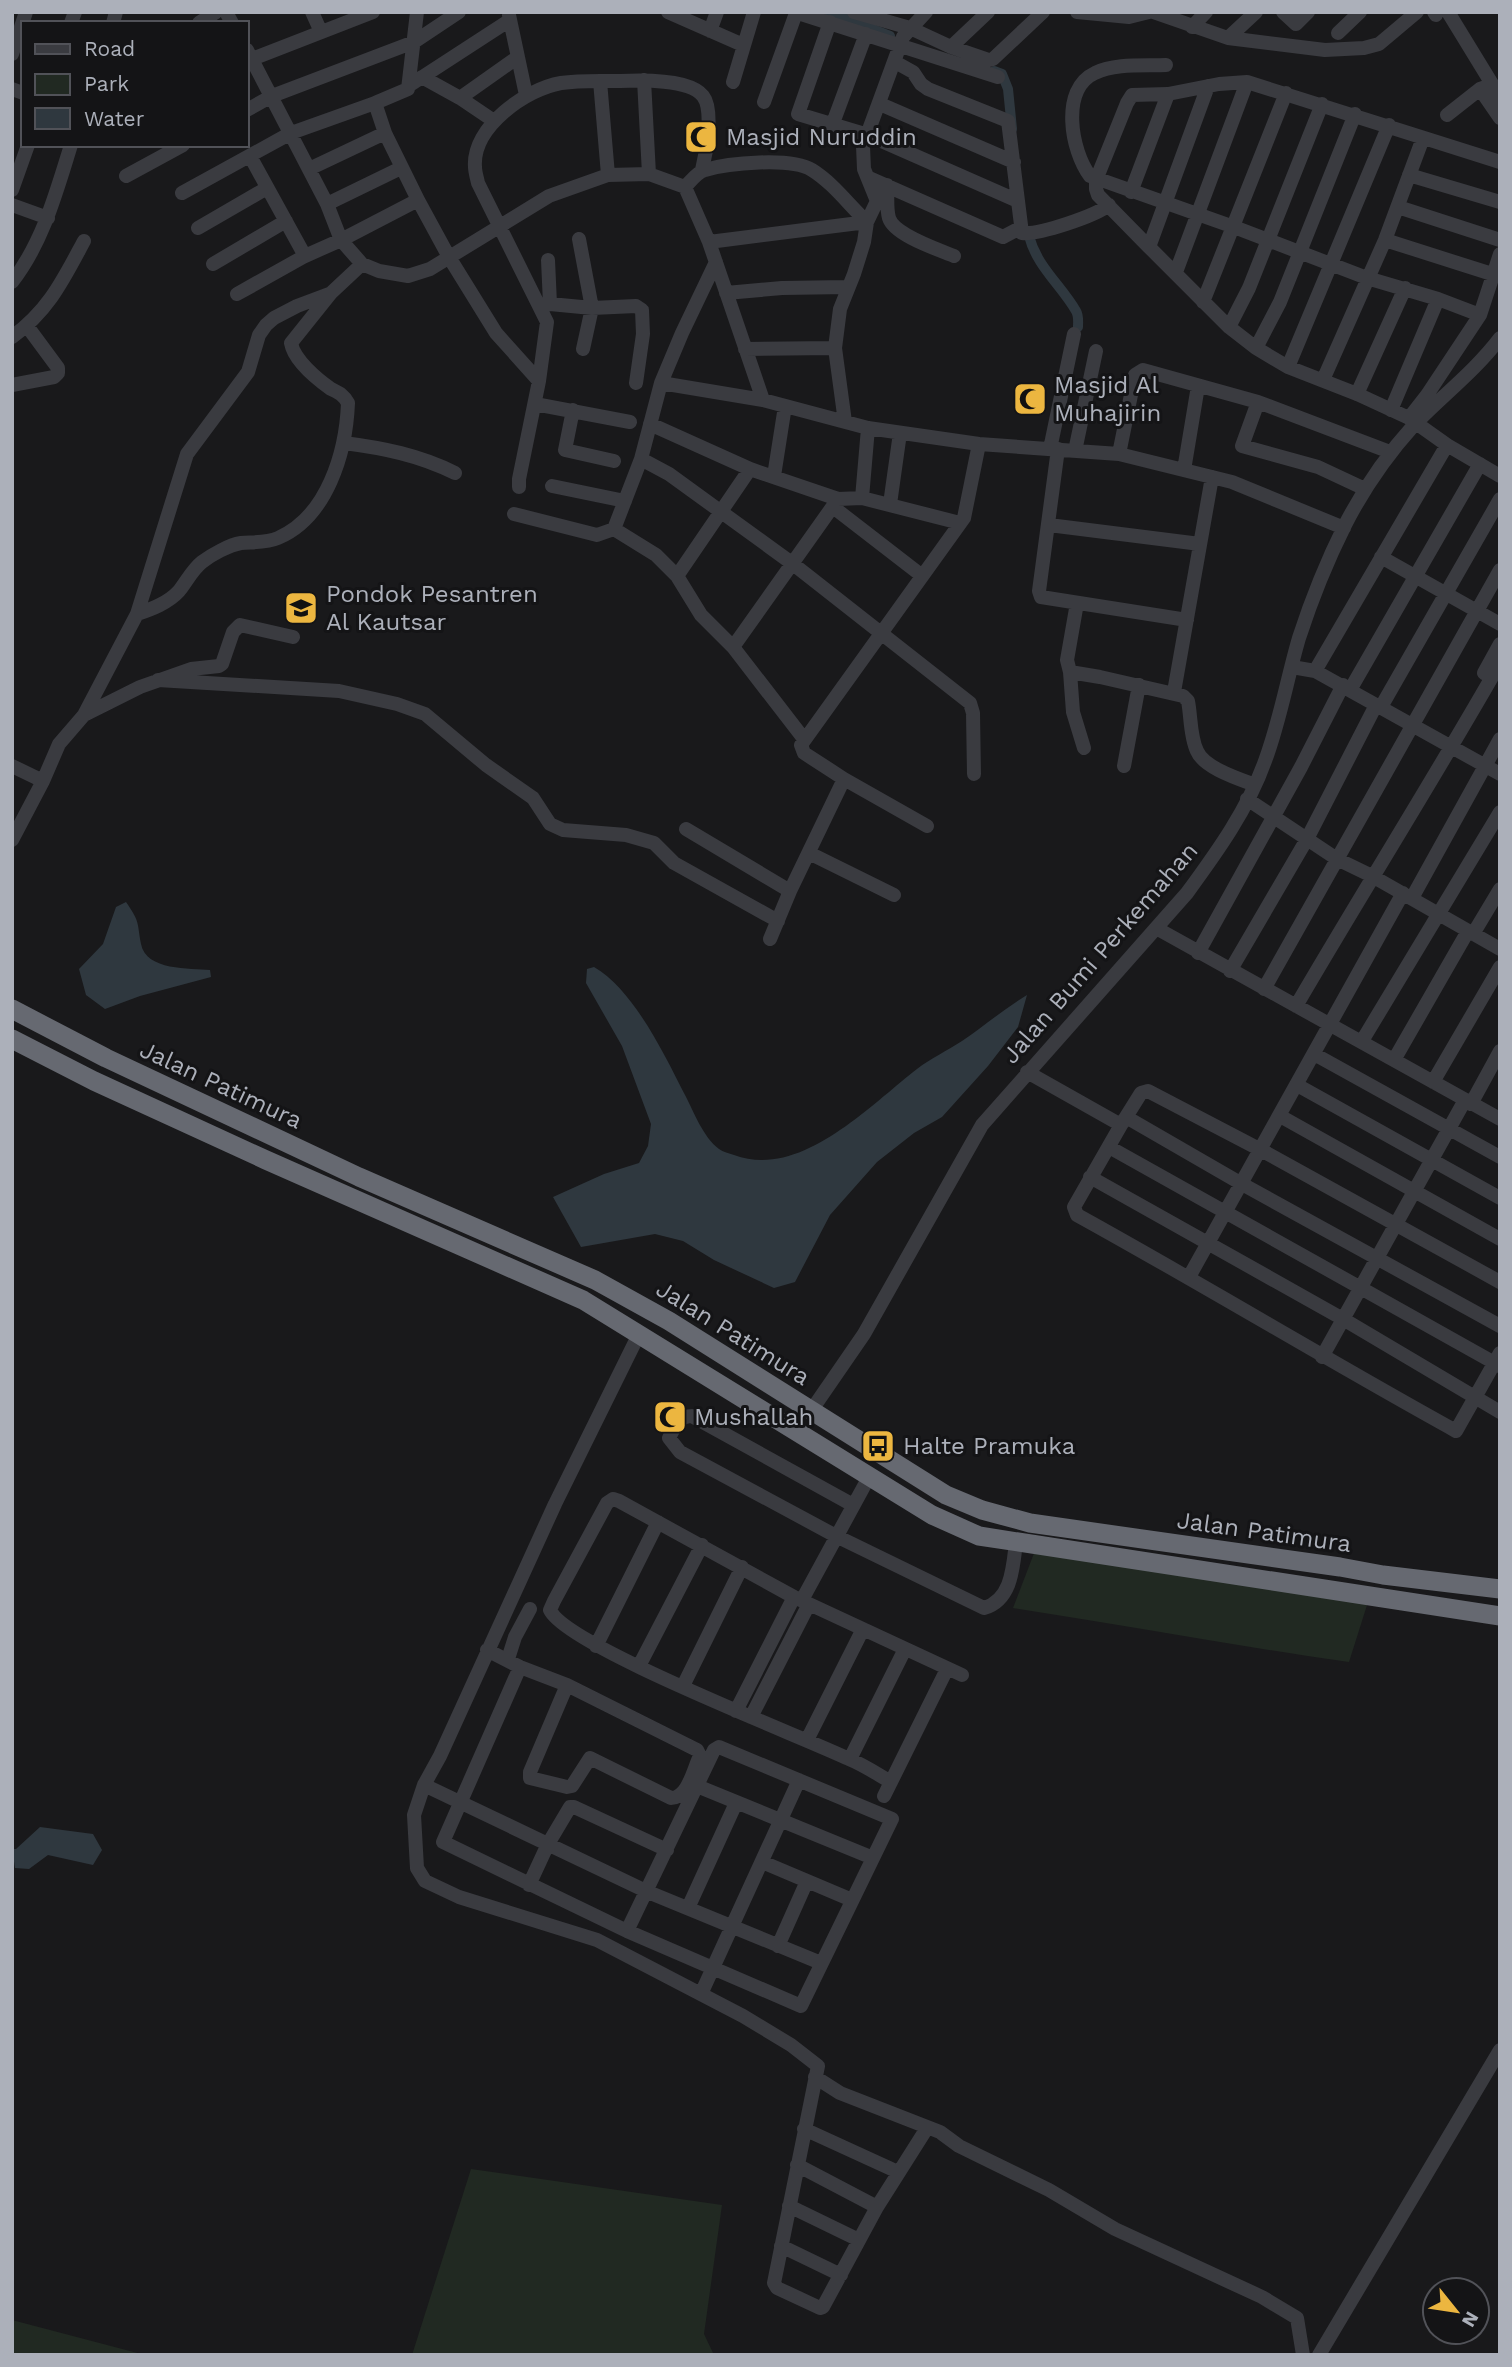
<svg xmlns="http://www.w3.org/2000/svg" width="1512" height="2367" viewBox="0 0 1512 2367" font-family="'Work Sans',sans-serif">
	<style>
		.green { fill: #212922 }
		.water { fill: #2f383f }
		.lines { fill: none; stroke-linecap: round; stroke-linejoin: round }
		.canal { stroke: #2f383f; stroke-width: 10 }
		.minor { stroke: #3a3b40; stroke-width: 14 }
		.highway { stroke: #666971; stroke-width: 19 }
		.labels { text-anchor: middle; stroke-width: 6; stroke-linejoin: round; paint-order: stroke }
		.poi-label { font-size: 24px; fill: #acb0ba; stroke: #141416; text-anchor: start }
		.street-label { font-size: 24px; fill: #acb0ba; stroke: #141416 }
	</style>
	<rect width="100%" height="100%" fill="#19191b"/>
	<path class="green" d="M 1036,1548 L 1368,1602 L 1349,1662 C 1236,1646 1125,1625 1013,1608 Z
		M 471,2169 L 722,2205 L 704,2334 L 714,2355 L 412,2355 Z
		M 12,2320 L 145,2355 L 12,2355 Z"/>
	<path class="water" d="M 126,902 C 140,922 137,922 141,944 C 146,971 190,968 210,970 L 211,977 L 140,996 L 105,1009 L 86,995 L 79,969 L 103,944 L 116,907 Z
		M 594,967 C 634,990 665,1056 685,1095 C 694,1112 703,1137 719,1149 C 723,1152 729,1153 734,1155 C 800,1180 869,1106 917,1069 C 931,1058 947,1051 962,1041 C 984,1026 1004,1009 1027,995 L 1018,1027 L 988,1066 L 942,1117 L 914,1133 L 877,1162 L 830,1215 L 795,1282 L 774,1288 L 714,1260 L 683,1241 L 655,1234 L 581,1247 L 553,1197 L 604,1174 L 639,1163 L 648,1146 L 651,1124 L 622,1046 L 586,983 L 587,969 Z
		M 40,1827 L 93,1834 L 102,1850 L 93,1865 L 48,1855 L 29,1869 L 15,1868 L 12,1849 L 16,1849 Z"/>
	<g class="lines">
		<path class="canal" d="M 829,12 L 890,36
			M 994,71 L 1002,74 L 1008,89 L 1012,129
			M 1029,236 C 1037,267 1061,285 1076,311 C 1079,316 1078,322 1078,327"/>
		<path class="minor" d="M 226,12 L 232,23
			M 312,12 L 321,32
			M 668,12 L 743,45
			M 795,12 L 998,77
			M 854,12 L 910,28 L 951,47 L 989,60 L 993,59 L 1043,12
			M 1077,12 L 1129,17 L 1149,12
			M 1153,12 L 1228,38 L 1325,50 L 1364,48 L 1379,44 L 1417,12
			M 1283,12 L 1296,24 L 1308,12
			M 1434,12 L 1436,15
			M 1448,12 L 1500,97
			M 509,15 L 526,95
			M 830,22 L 798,114 L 868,135 L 1018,201
			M 71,23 L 75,12
			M 113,23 L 116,12
			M 199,23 L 216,12
			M 1192,27 L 1206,12
			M 710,31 L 717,12
			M 1338,33 L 1360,12
			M 1228,38 L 1256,12
			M 951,47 L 988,12
			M 247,50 L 327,204 L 341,240 L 362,264 L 379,271 L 408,276 L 430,269 L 549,196 L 608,175 L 649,174 L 685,187 L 709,242 L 763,400 L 868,428 L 979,444 L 1119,454 L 1232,482 L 1344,528
			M 12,54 L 26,12
			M 247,61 L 373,12
			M 895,62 L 913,72 L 921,84 L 928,89 L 1008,121 L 1022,233 C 1039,235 1095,216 1109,205
			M 1166,65 C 1145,66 1115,63 1095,73 C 1060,89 1071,151 1090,176 L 1234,227 L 1367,278 L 1438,299 L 1480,315
			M 422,77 L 460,98 L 494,121
			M 644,80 L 649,174
			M 600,81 L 608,175
			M 733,82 L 754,12
			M 410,85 L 510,20
			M 1208,86 L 1149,247 L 1229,327 L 1256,348 L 1288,367 L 1357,394 L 1409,418 L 1427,395 L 1480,315 L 1500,254
			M 12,89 L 23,93
			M 1480,89 L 1500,118
			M 460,98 L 518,57
			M 764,102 L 796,13
			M 880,104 L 1014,162
			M 247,110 L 272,96 L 414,42 L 459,12
			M 1447,115 L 1480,89 L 1492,85
			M 833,123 L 866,34
			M 250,156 L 305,256
			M 309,169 L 385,133
			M 1409,175 L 1500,202
			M 126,176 L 183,145
			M 869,178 L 1003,237 L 1020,228
			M 887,185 C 888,195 886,208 889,218 C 894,235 937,249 954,256
			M 685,187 C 690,182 697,172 705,170 C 728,163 791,157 812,170 C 833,183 849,205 867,222 L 709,242
			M 12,190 L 28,145
			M 1131,192 L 1168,94
			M 182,193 L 291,133 L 375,103 L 408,89 L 417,12
			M 418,200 L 449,257 L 496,333 L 539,381
			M 327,204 L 401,168
			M 12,205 L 48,218
			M 1398,207 L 1500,240
			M 198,228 L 267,188
			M 579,239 L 592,308 L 583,349
			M 1385,240 L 1492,274
			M 1149,247 L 1098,195 L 1096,189 L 1096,180 L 1127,103 L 1132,95 L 1168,94 L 1219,84 L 1247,82 L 1500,162
			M 716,262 L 682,333 L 661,383 L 641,459 L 614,529 L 656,555 L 677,576 L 701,615 L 733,647 L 804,739
			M 213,264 L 286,221
			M 1176,272 L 1247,82
			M 12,282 C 43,242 56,193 71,145
			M 726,293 L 782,288 L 847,287
			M 237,294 L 305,256 L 341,240 L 418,200 L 385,133 L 375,103
			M 1203,302 L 1286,93
			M 550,304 L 592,308 L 636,306 L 642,310 L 643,334 L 636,383
			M 541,306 L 550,304 L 548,260
			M 1229,327 L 1249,288 L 1322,104
			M 12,337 C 49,310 63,280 84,241
			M 1256,348 L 1280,302 L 1355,114
			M 745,349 L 835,348
			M 1288,367 L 1389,125
			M 1323,380 L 1385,240 L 1423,138
			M 661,383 L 763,400
			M 12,385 L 54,377 L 58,373 L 58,368 L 27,326
			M 1357,394 L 1405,288
			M 1258,402 L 1242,446 L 1318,467 L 1365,489
			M 535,404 L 630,422
			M 573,410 L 565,450 L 614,461
			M 1391,410 L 1438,299
			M 1409,418 L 1447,445 L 1500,476
			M 845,422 L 835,348 L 840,309 L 854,274 L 864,242 L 867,222 L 877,201 L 864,169 L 863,146 L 903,37 L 926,12
			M 650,424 L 750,469 L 838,499 L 862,498 L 960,523
			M 344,443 C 383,448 419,455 455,473
			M 1050,449 L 1074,334
			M 1058,449 L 1039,591 L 1041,597 L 1187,620
			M 1075,451 L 1096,351
			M 1119,454 L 1135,375 L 1143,370 L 1258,402 L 1390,452
			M 641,459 L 669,474 L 793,564 L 970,703 L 973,713 L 974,774
			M 1184,470 L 1198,386
			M 774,476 L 785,406
			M 552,486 L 625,501
			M 519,487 L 519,479 L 539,381 L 547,322 L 478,183 C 477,178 475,172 475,167 C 472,127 526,89 561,83 C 580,80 601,81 620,81 C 640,80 690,79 703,96 C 714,110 706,154 702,170
			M 862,498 L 868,428
			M 890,504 L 900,433
			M 833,507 L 921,575
			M 514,514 L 597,535 L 614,529
			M 1049,525 L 1200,544
			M 1381,557 L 1500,624
			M 677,576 L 750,469
			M 137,614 C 152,609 168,603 179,591 C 187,581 192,570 202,562 C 211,555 229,545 241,543 C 252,542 267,543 278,538 C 327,517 346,453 348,403 C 344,395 339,393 331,389 C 317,379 294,360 291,343 L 331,293 L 362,264
			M 733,647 L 838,499
			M 1292,667 L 1315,671 L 1500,774
			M 1315,671 L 1447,445
			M 1070,672 L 1067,660 L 1077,603
			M 1484,673 L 1500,644
			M 158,680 L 339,691 L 397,704 L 425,714 L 486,765 L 533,798 L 550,824 L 563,830 L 626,835 L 654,843 L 674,863 L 778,921
			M 1350,690 L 1480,464
			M 1174,692 L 1212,477
			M 1381,707 L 1500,499
			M 84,715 L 137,614 L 187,454 L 248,372 L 259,335 L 266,325 L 274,318 L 297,306 L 329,294
			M 1084,748 L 1073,712 L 1070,672 L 1100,677 L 1183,696 L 1188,701 C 1191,716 1190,737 1197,751 C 1204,768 1239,779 1255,785
			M 12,766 L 43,781
			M 1124,766 L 1139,685
			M 844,779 L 927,826
			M 1247,799 L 1337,859 L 1372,876 L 1500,949
			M 686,829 L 790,891
			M 12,840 L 43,781 L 59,744 L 84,715 L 140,687 L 191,669 L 219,666 L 222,664 L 233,632 L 240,625 L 293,637
			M 809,853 L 894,895
			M 1412,898 L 1500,739
			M 1156,928 L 1500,1119
			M 1473,934 L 1500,889
			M 770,939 L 790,891 L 844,779 L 804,753 L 801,745 L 964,518 L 979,444
			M 1198,953 L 1301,767 L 1343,685
			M 1230,971 L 1307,839 L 1376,705
			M 1264,989 L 1500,570
			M 1296,1006 C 1363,891 1434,779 1500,663
			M 1362,1041 L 1500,812
			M 1314,1054 L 1500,1157
			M 1394,1060 L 1468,931
			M 1027,1072 L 1121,1125
			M 1433,1082 L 1500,967
			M 1297,1085 L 1500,1198
			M 1471,1104 L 1500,1051
			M 1280,1116 L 1500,1239
			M 1126,1117 L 1242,1184 L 1500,1326
			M 1109,1147 L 1500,1366
			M 1090,1177 L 1343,1319 L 1500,1412
			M 1189,1277 L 1403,893
			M 1500,1282 L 1261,1150 L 1148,1091 L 1141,1093 L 1121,1125 L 1074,1207 L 1077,1215 C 1204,1285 1329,1361 1456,1431 L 1500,1353
			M 639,1334 L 555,1504 L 440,1756 L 424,1785 L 414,1815 L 417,1868 L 425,1881 L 459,1897 L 597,1940 L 743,2016 L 791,2045 L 818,2066 L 774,2283 L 777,2288 L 820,2308 L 823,2307 L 877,2207 L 927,2128
			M 1322,1357 L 1465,1100
			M 811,1411 L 864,1334 L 982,1125 L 1187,893 C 1217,852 1248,809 1265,761 C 1280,721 1287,679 1299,638 C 1311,601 1328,559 1345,525 C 1364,488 1386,456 1414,425 C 1443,395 1475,371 1500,338
			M 853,1505 L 692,1416 C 678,1416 675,1427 669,1438 L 680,1452 L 836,1536 L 984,1608 C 1012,1600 1013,1567 1016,1542
			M 802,1600 L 869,1477
			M 596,1646 L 658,1522
			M 487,1650 L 520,1667 L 567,1685 L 697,1750 L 700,1756 C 693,1770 688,1798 671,1798 L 590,1758 L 572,1786 L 567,1787 L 530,1778 L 530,1772 L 567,1685
			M 508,1659 L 515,1637 L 530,1609
			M 639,1666 L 702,1545
			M 520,1667 L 443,1842 L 627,1931
			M 683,1686 L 742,1567
			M 736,1711 L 794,1597
			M 751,1717 L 809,1604
			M 807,1740 L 863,1629
			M 719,1747 L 892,1819 L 801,2006 L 627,1931 L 714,1750 Z
			M 850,1759 L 905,1649
			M 891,1782 C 877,1774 864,1765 849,1759 C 801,1736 566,1646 550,1610 L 554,1601 L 607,1503 L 613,1499 L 619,1501 L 794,1597 L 962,1675
			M 424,1785 L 648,1892 L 821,1963
			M 697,1786 L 873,1858
			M 884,1796 L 947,1669
			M 762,1862 L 852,1900
			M 529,1885 L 548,1844 L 570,1807 L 574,1807 L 667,1850
			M 688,1908 L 736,1803
			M 778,1946 L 807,1881
			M 701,1994 L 799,1780
			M 815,2077 L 840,2093 L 940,2132 L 959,2146 L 1049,2190 L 1115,2229 L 1262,2297 L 1297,2318 L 1303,2355
			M 804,2129 L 898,2172
			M 797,2165 L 877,2207
			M 789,2206 L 859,2240
			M 781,2246 L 841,2275
			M 1319,2355 L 1500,2050"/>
		<path class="highway" d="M 12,1009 L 106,1058 L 359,1177 L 595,1280 L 669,1321 L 946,1495 L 982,1510 L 1030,1523 L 1340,1567 L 1383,1575 L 1500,1589
			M 12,1039 L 94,1081 L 266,1160 L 583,1300 L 932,1515 L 979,1536 L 1500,1616"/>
	</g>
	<defs>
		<symbol id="mosque-square" viewBox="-11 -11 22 22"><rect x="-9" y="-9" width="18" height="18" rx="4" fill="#ecb640" stroke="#141416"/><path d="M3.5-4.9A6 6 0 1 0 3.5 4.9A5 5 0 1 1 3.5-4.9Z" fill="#111"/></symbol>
		<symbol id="university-square" viewBox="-11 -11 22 22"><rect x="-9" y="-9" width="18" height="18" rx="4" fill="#ecb640" stroke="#141416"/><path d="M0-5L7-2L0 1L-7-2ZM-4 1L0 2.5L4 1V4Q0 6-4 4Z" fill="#111"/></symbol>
		<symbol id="bus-square" viewBox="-11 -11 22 22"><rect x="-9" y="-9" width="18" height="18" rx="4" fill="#ecb640" stroke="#141416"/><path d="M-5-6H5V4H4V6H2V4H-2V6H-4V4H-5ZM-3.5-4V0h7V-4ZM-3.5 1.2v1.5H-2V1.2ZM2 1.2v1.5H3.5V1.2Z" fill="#111"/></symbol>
	</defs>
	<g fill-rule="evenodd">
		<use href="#mosque-square" x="682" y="118" width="38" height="38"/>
		<use href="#mosque-square" x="1011" y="380" width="38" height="38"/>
		<use href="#university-square" x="282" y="589" width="38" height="38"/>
		<use href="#mosque-square" x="651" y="1398" width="38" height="38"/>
		<use href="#bus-square" x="859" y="1427" width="38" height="38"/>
	</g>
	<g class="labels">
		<g class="poi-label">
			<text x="726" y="145">Masjid Nuruddin</text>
			<text x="1054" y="393">Masjid Al<tspan x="1054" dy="28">Muhajirin</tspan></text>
			<text x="326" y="602">Pondok Pesantren<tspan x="326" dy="28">Al Kautsar</tspan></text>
			<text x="694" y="1425">Mushallah</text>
			<text x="903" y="1454">Halte Pramuka</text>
		</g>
		<g class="street-label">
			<text transform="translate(1100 953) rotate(-49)" y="8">Jalan Bumi Perkemahan</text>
			<text transform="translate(221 1085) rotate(25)" y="8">Jalan Patimura</text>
			<text transform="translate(733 1333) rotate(32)" y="8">Jalan Patimura</text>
			<text transform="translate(1264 1532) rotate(8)" y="8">Jalan Patimura</text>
		</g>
	</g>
	<rect width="1512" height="2367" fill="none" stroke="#acb0ba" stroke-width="28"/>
	<rect x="21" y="21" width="228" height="126" fill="#141416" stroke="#515258" stroke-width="2"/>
	<rect x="35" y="44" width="35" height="10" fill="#3a3b40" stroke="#515258" stroke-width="2"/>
	<text x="84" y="56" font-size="21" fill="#acb0ba">Road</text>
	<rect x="35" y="74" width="35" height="21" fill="#212922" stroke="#515258" stroke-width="2"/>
	<text x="84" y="91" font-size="21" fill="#acb0ba">Park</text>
	<rect x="35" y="108" width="35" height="21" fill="#2f383f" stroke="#515258" stroke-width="2"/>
	<text x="84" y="126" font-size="21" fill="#acb0ba">Water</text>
	<g transform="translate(1456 2311) rotate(120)"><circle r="33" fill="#141416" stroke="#515258" stroke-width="2"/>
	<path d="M0-5L12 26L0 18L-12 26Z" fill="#ecb640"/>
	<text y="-10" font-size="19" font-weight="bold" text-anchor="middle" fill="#acb0ba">N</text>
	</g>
</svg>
